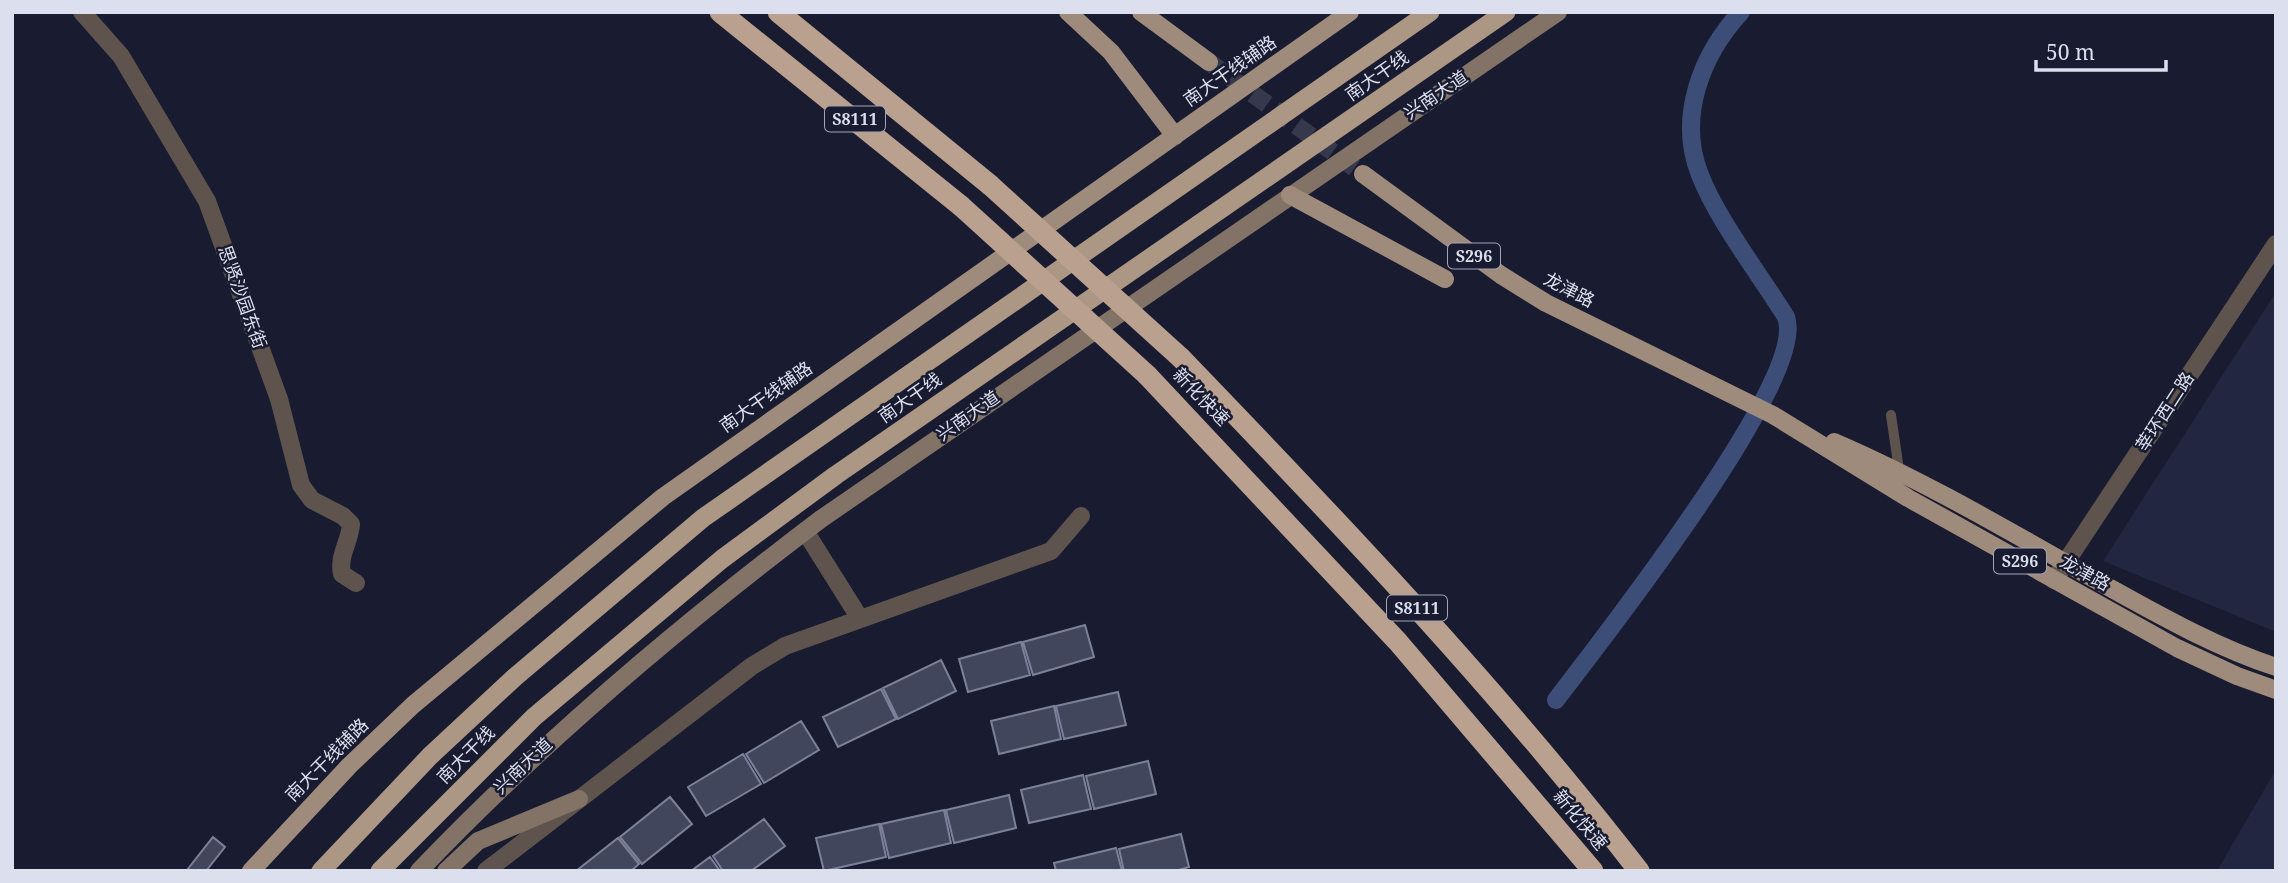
<svg xmlns="http://www.w3.org/2000/svg" width="2288" height="883" viewBox="0 0 2288 883" font-family="'Noto Serif','Noto Sans SC',serif">
	<style>
		.built { fill: #232640 }
		.lines { fill: none; stroke-linecap: round; stroke-linejoin: round }
		.canal { stroke: #3c4e77; stroke-width: 18 }
		.building { fill: #42465d; stroke: #7c819a; stroke-width: 2 }
		.primary-tunnel { stroke: #36384c; stroke-width: 18; stroke-dasharray: 18 9; stroke-linecap: butt }
		.service { stroke: #5e544d; stroke-width: 10 }
		.minor { stroke: #5e544d; stroke-width: 18 }
		.tertiary { stroke: #5e544d; stroke-width: 18 }
		.secondary { stroke: #837367; stroke-width: 18 }
		.primary { stroke: #9f8b7b; stroke-width: 18 }
		.trunk { stroke: #ac9684; stroke-width: 19 }
		.motorway { stroke: #baa08e; stroke-width: 21 }
		.motorway-bridge { stroke: #baa08e; stroke-width: 21 }
		.labels { text-anchor: middle; stroke-width: 5; stroke-linejoin: round; paint-order: stroke }
		.shield { fill: #191b30; stroke: #a2a4b4; stroke-width: 2 }
		.shield-label { font-size: 16px; font-weight: bold; fill: #dcdfed }
		.street-label { font-size: 18px; fill: #dcdfed; stroke: #191b30 }
	</style>
	<rect width="100%" height="100%" fill="#191b30"/>
	<path class="built" d="M 2276,292 L 2276,632 L 2103,561 Z
		M 2274,773 L 2276,871 L 2217,871 Z"/>
	<g class="lines">
		<path class="canal" d="M 1556,700 C 1599,643 1809,378 1786,317 C 1760,275 1717,219 1700,175 C 1677,118 1701,55 1741,12"/>
	</g>
	<path class="building" d="M 1085,625 L 1094,657 L 1033,675 L 1023,642 Z
		M 1021,642 L 1030,675 L 968,692 L 959,659 Z
		M 941,660 L 956,691 L 898,719 L 883,688 Z
		M 881,689 L 896,719 L 838,747 L 823,717 Z
		M 1118,692 L 1126,725 L 1064,739 L 1056,706 Z
		M 1054,706 L 1061,739 L 999,754 L 991,721 Z
		M 801,721 L 819,750 L 764,783 L 746,754 Z
		M 743,754 L 761,784 L 706,816 L 688,787 Z
		M 1148,761 L 1156,794 L 1094,809 L 1086,776 Z
		M 1083,775 L 1091,809 L 1029,823 L 1021,790 Z
		M 1009,795 L 1016,828 L 954,843 L 946,810 Z
		M 670,797 L 692,824 L 642,864 L 620,837 Z
		M 944,810 L 951,843 L 889,858 L 881,824 Z
		M 764,819 L 785,846 L 751,871 L 723,871 L 713,856 Z
		M 879,824 L 886,857 L 824,871 L 816,838 Z
		M 1181,834 L 1189,867 L 1175,871 L 1124,871 L 1119,849 Z
		M 213,837 L 225,847 L 206,871 L 187,870 Z
		M 618,838 L 639,864 L 631,871 L 576,871 Z
		M 1116,848 L 1122,871 L 1056,871 L 1054,863 Z
		M 710,857 L 720,871 L 691,871 Z"/>
	<g class="lines">
		<path class="primary-tunnel" d="M 1209,62 L 1363,174"/>
		<path class="service" d="M 1891,415 L 1899,470"/>
		<path class="minor" d="M 82,12 L 121,56 L 207,201 L 279,399 L 301,485 L 312,500 L 343,516 L 351,524 C 350,542 338,555 342,574 L 356,583
			M 805,531 L 859,617
			M 486,871 L 752,666 L 785,646 L 1051,551 L 1081,516"/>
		<path class="tertiary" d="M 2054,580 L 2276,244"/>
		<path class="secondary" d="M 419,871 C 543,741 678,627 821,519 L 1558,12
			M 446,871 L 478,841 L 579,799"/>
		<path class="primary" d="M 1068,12 L 1111,52 L 1175,136
			M 1141,12 L 1209,62
			M 1363,174 L 1501,275 L 1546,303 L 1773,415 L 1908,498 L 2177,648 L 2237,676 L 2276,690
			M 1290,195 L 1445,279
			M 1834,442 C 1927,482 2014,534 2103,584 C 2159,615 2215,647 2276,667
			M 251,871 L 349,766 L 413,705 L 663,497 L 1350,12"/>
		<path class="trunk" d="M 321,871 L 430,756 L 515,677 L 703,518 L 1430,12
			M 380,871 L 534,717 L 722,559 L 836,475 L 1506,12"/>
		<path class="motorway" d="M 720,12 L 961,206
			M 778,12 L 990,185
			M 1181,358 C 1340,523 1498,689 1639,871
			M 1147,375 L 1398,642 L 1593,871"/>
		<path class="motorway-bridge" d="M 990,185 L 1181,358
			M 961,206 L 1147,375"/>
	</g>
	<g class="labels">
		<g class="shield">
			<rect x="825" y="106.5" width="60" height="25" rx="5"/>
			<rect x="1448" y="243.5" width="52" height="25" rx="5"/>
			<rect x="1994" y="548.5" width="52" height="25" rx="5"/>
			<rect x="1387" y="595.5" width="60" height="25" rx="5"/>
		</g>
		<g class="shield-label">
			<text x="855" y="125">S8111</text>
			<text x="1474" y="262">S296</text>
			<text x="2020" y="567">S296</text>
			<text x="1417" y="614">S8111</text>
		</g>
		<g class="street-label">
			<text transform="translate(1230 71) rotate(-35)" y="6">南大干线辅路</text>
			<text transform="translate(1377 76) rotate(-35)" y="6">南大干线</text>
			<text transform="translate(1436 95) rotate(-34)" y="6">兴南大道</text>
			<text transform="translate(1569 290) rotate(27)" y="6">龙津路</text>
			<text transform="translate(242 297) rotate(70)" y="6">思贤沙园东街</text>
			<text transform="translate(766 397) rotate(-35)" y="6">南大干线辅路</text>
			<text transform="translate(1201 397) rotate(46)" y="6">新化快速</text>
			<text transform="translate(910 398) rotate(-35)" y="6">南大干线</text>
			<text transform="translate(2165 412) rotate(-57)" y="6">莘环西二路</text>
			<text transform="translate(968 416) rotate(-35)" y="6">兴南大道</text>
			<text transform="translate(2085 573) rotate(29)" y="6">龙津路</text>
			<text transform="translate(466 755) rotate(-45)" y="6">南大干线</text>
			<text transform="translate(327 760) rotate(-45)" y="6">南大干线辅路</text>
			<text transform="translate(523 766) rotate(-43)" y="6">兴南大道</text>
			<text transform="translate(1580 820) rotate(50)" y="6">新化快速</text>
		</g>
	</g>
	<rect width="2288" height="883" fill="none" stroke="#dcdfed" stroke-width="28"/>
	<path d="M2036 60v10h130v-10" fill="none" stroke="#dcdfed" stroke-width="3.5"/>
	<text x="2046" y="60" font-size="21" fill="#dcdfed" stroke="#191b30" stroke-width="5" paint-order="stroke">50 m</text>
</svg>
